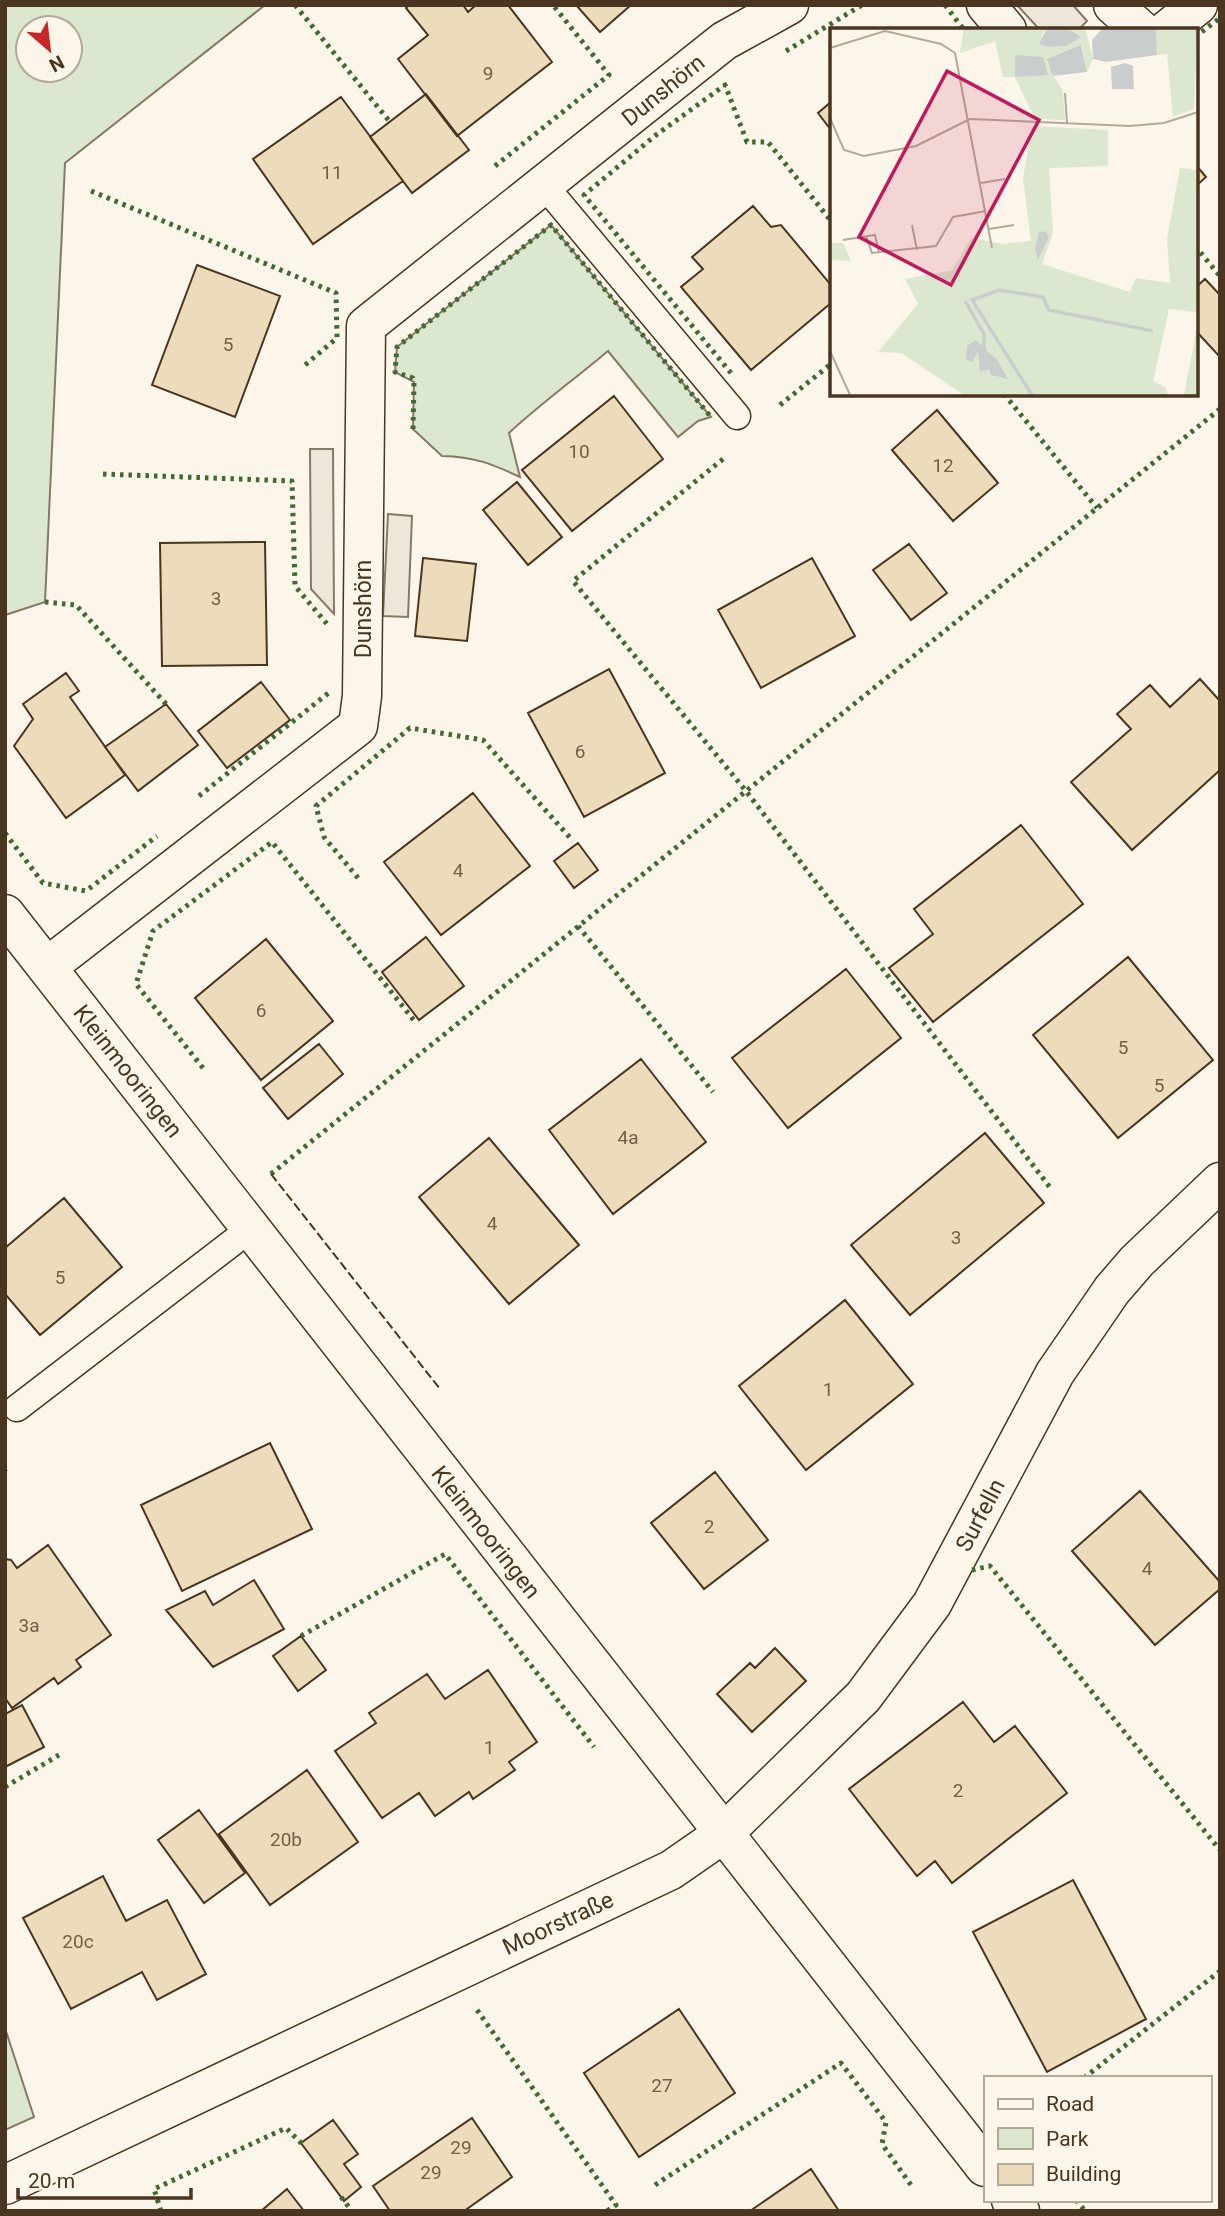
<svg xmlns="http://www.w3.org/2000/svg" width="1225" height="2216" viewBox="0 0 1225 2216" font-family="Roboto,sans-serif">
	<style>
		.green { fill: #dce7d0; stroke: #887966; stroke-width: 2; fill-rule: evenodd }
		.parking { fill: #ede7d9; stroke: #887966; stroke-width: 2 }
		.building { fill: #ecdcbc; stroke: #4a3520; stroke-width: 2 }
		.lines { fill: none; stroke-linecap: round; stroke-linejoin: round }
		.service-casing { stroke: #4a3520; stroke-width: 29 }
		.minor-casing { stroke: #4a3520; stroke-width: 41 }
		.service { stroke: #fbf6e9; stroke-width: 26 }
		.minor { stroke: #fbf6e9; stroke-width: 38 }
		.hedge { stroke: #436837; stroke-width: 5; stroke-dasharray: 3.5 5; stroke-linecap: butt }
		.fence { stroke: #4a3520; stroke-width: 2; stroke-dasharray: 9 3.5; stroke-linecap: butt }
		.labels { text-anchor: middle; stroke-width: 5; stroke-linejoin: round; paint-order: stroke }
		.number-label { font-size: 19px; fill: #725f47 }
		.street-label { font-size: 23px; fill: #4a3520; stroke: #fbf6e9 }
		.inset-river { fill: none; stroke: #c9cecd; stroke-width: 3.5 }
		.inset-road { fill: none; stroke: #b4a999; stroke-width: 2 }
		.view { fill: #c2185b; fill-opacity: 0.15; stroke: #c2185b; stroke-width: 3.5 }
		.inset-edge { fill: none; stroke: #4a3520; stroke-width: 3.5 }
	</style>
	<rect width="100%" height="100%" fill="#fbf6e9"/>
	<path class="green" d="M 5,5 L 265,5 L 65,163 L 45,602 L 5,615 ZM 28,28 L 70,28 L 70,70 L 28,70 Z
		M 551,225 L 711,417 L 698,421 L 678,437 L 608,351 C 575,379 540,404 509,433 L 520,477 C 490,463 475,457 442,456 L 413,429 L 414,382 L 395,372 L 397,347 Z
		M 5,2028 L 34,2117 L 5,2130 Z"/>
	<path class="parking" d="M 1017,5 L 1073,5 L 1087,21 L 1078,30 L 1040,30 Z
		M 310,449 L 333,449 L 334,614 L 311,589 Z
		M 388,514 L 412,516 L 408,617 L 383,616 Z"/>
	<path class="building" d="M 409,5 L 463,5 L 468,12 L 476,5 L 508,5 L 552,62 L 457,136 L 398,59 L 428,35 L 406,8 Z
		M 576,5 L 631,5 L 600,32 Z
		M 426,94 L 469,150 L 412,193 L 370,137 Z
		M 341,97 L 403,181 L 313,244 L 253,159 Z
		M 831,102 L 831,130 L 818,113 Z
		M 1195,164 L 1206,177 L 1195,187 Z
		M 753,206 L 771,227 L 781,225 L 831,285 L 831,303 L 751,370 L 681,287 L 703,269 L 692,257 Z
		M 197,265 L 280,296 L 235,417 L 152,385 Z
		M 1205,279 L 1220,295 L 1220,357 L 1195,330 L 1195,288 Z
		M 614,396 L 663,459 L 572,531 L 522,470 Z
		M 937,410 L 998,483 L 953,521 L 892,450 Z
		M 517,482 L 562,537 L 528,565 L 483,510 Z
		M 265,542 L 267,665 L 162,666 L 160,543 Z
		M 909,544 L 947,593 L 911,620 L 873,570 Z
		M 423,558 L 476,564 L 467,641 L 415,636 Z
		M 812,558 L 855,636 L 761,688 L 718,610 Z
		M 609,669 L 665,773 L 584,817 L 528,713 Z
		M 66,673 L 79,691 L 70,697 L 125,775 L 66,818 L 14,746 L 33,719 L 23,704 Z
		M 1200,679 L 1220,701 L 1220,770 L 1132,850 L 1071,782 L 1131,729 L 1117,714 L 1150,685 L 1170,707 Z
		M 261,682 L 290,720 L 227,768 L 198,731 Z
		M 166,704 L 198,745 L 138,791 L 105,747 Z
		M 473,793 L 530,866 L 441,935 L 384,862 Z
		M 1021,825 L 1083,904 L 933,1022 L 889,968 L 933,934 L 914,909 Z
		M 578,843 L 598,870 L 574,888 L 554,861 Z
		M 426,937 L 464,986 L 419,1020 L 382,972 Z
		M 266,939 L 333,1021 L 261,1080 L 195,998 Z
		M 1128,957 L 1213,1060 L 1118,1138 L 1033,1035 Z
		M 846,969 L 901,1038 L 788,1128 L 732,1058 Z
		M 319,1044 L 343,1074 L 288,1119 L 263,1088 Z
		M 641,1059 L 706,1142 L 613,1214 L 549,1130 Z
		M 985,1133 L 1044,1203 L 910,1315 L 851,1245 Z
		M 489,1138 L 579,1245 L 509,1304 L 419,1197 Z
		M 64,1198 L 122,1267 L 40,1335 L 5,1294 L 5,1248 Z
		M 845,1300 L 913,1384 L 806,1470 L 739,1386 Z
		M 270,1443 L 312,1529 L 182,1591 L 141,1505 Z
		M 715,1472 L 768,1540 L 704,1589 L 651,1523 Z
		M 1140,1491 L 1220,1582 L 1220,1589 L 1155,1645 L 1072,1551 Z
		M 48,1545 L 111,1635 L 76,1660 L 81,1667 L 58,1684 L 54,1678 L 12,1708 L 5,1698 L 5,1559 L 11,1560 L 17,1568 Z
		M 254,1580 L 284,1629 L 213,1667 L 166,1610 L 205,1591 L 213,1605 Z
		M 301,1636 L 326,1670 L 298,1691 L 273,1656 Z
		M 775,1648 L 806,1681 L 752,1732 L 717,1694 L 750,1663 L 755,1668 Z
		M 488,1670 L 537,1742 L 509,1762 L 515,1770 L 473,1799 L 469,1792 L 435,1816 L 419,1793 L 382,1818 L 335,1751 L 376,1723 L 369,1713 L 427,1674 L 445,1699 Z
		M 963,1702 L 994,1742 L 1015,1726 L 1067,1793 L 952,1883 L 935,1861 L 917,1876 L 849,1789 Z
		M 22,1705 L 44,1747 L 5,1767 L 5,1714 Z
		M 307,1770 L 358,1842 L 270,1905 L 219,1834 Z
		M 199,1810 L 245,1873 L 204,1903 L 158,1840 Z
		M 103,1876 L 126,1921 L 167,1900 L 206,1974 L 157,2000 L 142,1972 L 71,2009 L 23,1918 Z
		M 1073,1880 L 1146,2019 L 1047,2072 L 973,1932 Z
		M 679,2009 L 735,2093 L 639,2157 L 584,2073 Z
		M 472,2118 L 512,2177 L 464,2211 L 390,2211 L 373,2186 Z
		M 333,2120 L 358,2154 L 344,2164 L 361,2187 L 344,2201 L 301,2143 Z
		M 811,2169 L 839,2211 L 750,2211 Z
		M 287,2189 L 304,2211 L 261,2211 Z"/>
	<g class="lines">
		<defs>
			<path id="service" d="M 544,185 L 737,416
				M 17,1408 L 250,1229"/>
			<path id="minor" d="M 986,5 L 1007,30
				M 1113,5 L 1141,30
				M 1167,30 L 1198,5
				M 5,914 L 985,2167
				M 47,967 L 358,726 L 362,696 L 366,326 L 724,41 L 789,5
				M 5,2185 L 671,1870 L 723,1834 L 863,1697 L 932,1604 L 1055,1373 L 1112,1290 L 1137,1261 L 1220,1182
				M 1011,2200 L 1020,2211"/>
		</defs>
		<use href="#service" class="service-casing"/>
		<use href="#minor" class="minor-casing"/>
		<use href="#service" class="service"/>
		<use href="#minor" class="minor"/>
		<path class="hedge" d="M 295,5 L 390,122
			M 945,5 L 964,30
			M 1195,37 L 1220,18
			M 786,51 L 862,5
			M 495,166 L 609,75 L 553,5
			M 91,191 L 336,293 L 337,338 L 305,365
			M 1195,246 L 1220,276
			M 731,373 L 584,195 L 656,135 L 725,85 L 747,142 L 768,142 L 831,221
			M 1004,394 L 1097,508
			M 780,405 L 831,364
			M 413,429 L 414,382 L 413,378 L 395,372 L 397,347 L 551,225 L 711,417
			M 723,459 L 573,581 L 746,791 L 1052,1190
			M 103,474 L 292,481 L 295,586 L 327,624
			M 45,602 L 76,605 L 166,704
			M 199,796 L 331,691
			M 5,833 L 43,883 L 86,891 L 157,836
			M 358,878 L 324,837 L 316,806 L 410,728 L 483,740 L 573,841
			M 578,926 L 713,1092
			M 203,1068 L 136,984 L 153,931 L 272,842 L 416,1023
			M 271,1174 L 1220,409
			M 5,1470 L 5,1471
			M 972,1570 L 990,1566 L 1220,1850
			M 301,1636 L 445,1554 L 594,1747
			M 5,1787 L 59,1755
			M 477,2010 L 616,2205 L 607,2211
			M 1084,2078 L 1220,1971
			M 655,2185 L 841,2063 L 886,2122 L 882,2144 L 913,2188
			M 341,2197 L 352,2211
			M 1076,2200 L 1085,2211
			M 161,2211 L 154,2189 L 286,2128 L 304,2146"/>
		<path class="fence" d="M 271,1174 L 440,1389"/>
	</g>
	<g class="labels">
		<g class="number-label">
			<text x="488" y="80">9</text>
			<text x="332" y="179">11</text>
			<text x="228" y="351">5</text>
			<text x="579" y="458">10</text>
			<text x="943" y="472">12</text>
			<text x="216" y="605">3</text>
			<text x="580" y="758">6</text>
			<text x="458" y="877">4</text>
			<text x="261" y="1017">6</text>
			<text x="1123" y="1054">5</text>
			<text x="1159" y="1092">5</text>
			<text x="628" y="1144">4a</text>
			<text x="492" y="1230">4</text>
			<text x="956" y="1244">3</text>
			<text x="60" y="1284">5</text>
			<text x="828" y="1396">1</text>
			<text x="709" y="1533">2</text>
			<text x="1147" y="1575">4</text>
			<text x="29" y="1632">3a</text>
			<text x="489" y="1754">1</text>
			<text x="958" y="1797">2</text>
			<text x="286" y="1846">20b</text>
			<text x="78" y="1948">20c</text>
			<text x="662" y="2092">27</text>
			<text x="461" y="2154">29</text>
			<text x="431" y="2179">29</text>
		</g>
		<g class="street-label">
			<text transform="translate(663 90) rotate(-39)" y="8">Dunshörn</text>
			<text transform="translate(363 609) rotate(-90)" y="8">Dunshörn</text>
			<text transform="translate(128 1071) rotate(52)" y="8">Kleinmooringen</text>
			<text transform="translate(980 1515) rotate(-62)" y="8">Surfelln</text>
			<text transform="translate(486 1532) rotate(52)" y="8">Kleinmooringen</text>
			<text transform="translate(558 1923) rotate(-25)" y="8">Moorstraße</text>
		</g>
	</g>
	<g transform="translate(830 28)">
		<rect width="368" height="368" fill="#fbf6e9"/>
		<path d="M 134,0 L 217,0 L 211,8 L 218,19 L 251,9 L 237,0 L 255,0 L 263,31 L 257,44 L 252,18 L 223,47 L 233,63 L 235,92 L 205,91 L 185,49 L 173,49 L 165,13 L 130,25 ZM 326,0 L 367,0 L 364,81 L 343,89 L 337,26 L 327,27 ZM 202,98 L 278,102 L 278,138 L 219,140 L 223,205 L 212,236 L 300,264 L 306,250 L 340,255 L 337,210 L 350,140 L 367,142 L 367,284 L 339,281 L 323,353 L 335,359 L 338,367 L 134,367 L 71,325 L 48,324 L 88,276 L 75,251 L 122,242 L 141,210 L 172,216 L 201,213 L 193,150 ZM 0,215 L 13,215 L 21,233 L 0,232 ZM 367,299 L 367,367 L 354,367 Z" fill="#dce7d0"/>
		<path d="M 217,0 L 237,0 L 251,9 L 236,18 L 218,19 L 209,16 ZM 273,0 L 326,0 L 327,27 L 276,34 L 263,31 L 262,12 ZM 251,17 L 257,44 L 223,48 L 217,31 ZM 185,27 L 213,29 L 218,47 L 185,49 ZM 295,35 L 303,38 L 304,61 L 282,61 L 281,39 ZM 215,203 L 219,209 L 208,232 L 205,221 L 209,204 ZM 146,312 L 168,333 L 178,351 L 161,347 L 159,341 L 150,344 L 148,324 L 142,334 L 136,331 L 137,318 Z" fill="#c9cecd"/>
		<path class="inset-river" d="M 135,273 L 154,306 L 154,323M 202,367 L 142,272 L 169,262 L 213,269 L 219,282 L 323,303"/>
		<path class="inset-road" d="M 0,20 L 55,3 L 111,16 L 125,25 L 162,220M 235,65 L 237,95M 0,90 L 14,122 L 34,128 L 86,118 L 140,91 L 300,98 L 334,95 L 368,84M 151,155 L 175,151M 82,197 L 87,222M 159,201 L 184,197M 36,208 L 42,225 L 106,218 L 123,189 L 156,183M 13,212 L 45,207 L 49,225M 0,323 L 20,367"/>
		<path class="view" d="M 117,43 L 209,92 L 121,257 L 29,209 Z"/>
		<rect width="368" height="368" class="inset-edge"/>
	</g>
	<rect width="1225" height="2216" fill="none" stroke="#4a3520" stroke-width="14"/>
	<rect x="984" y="2076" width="228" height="126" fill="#fbf6e9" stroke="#b4a999" stroke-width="2"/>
	<rect x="998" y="2099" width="35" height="10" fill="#fbf6e9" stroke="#b4a999" stroke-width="2"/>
	<text x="1046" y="2111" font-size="21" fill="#4a3520">Road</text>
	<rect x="998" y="2128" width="35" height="21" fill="#dce7d0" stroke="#b4a999" stroke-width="2"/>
	<text x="1046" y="2146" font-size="21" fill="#4a3520">Park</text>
	<rect x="998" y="2164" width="35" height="21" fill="#ecdcbc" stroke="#b4a999" stroke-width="2"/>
	<text x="1046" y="2181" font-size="21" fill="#4a3520">Building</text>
	<g transform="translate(49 49) rotate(152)"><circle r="33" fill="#fbf6e9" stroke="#b4a999" stroke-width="2"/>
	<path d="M0-5L12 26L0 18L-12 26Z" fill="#c62828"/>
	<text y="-10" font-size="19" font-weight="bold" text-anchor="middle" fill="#4a3520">N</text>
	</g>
	<path d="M18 2188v10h173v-10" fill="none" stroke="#4a3520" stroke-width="3.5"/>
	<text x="28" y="2188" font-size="21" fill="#4a3520" stroke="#fbf6e9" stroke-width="5" paint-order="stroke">20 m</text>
</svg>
